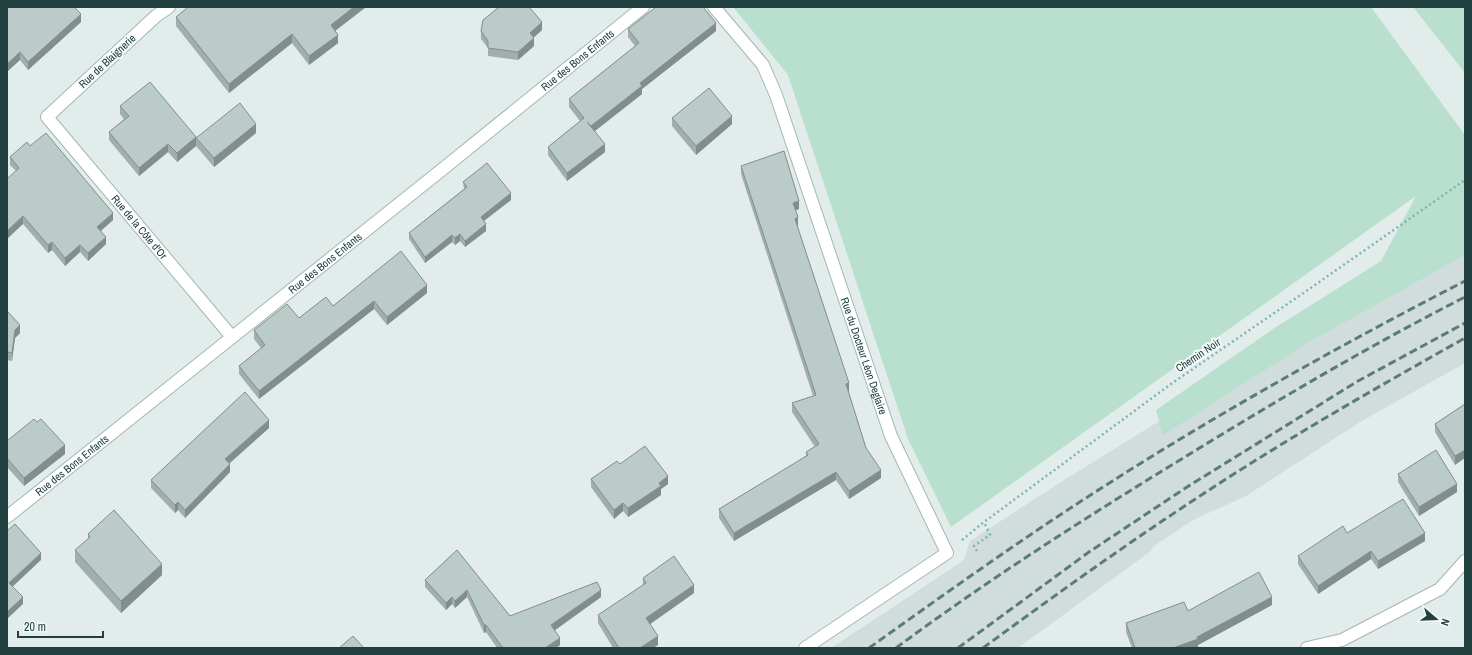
<svg xmlns="http://www.w3.org/2000/svg" width="1472" height="655" viewBox="0 0 1472 655" font-family="'Archivo Narrow',sans-serif">
	<style>
		.built { fill: #d0dddc }
		.green { fill: #b9e0ce }
		.lines { fill: none; stroke-linecap: round; stroke-linejoin: round }
		.minor-casing { stroke: #a4b6b4; stroke-width: 14 }
		.path { stroke: #80b3b1; stroke-width: 2.5; stroke-dasharray: 2 3; stroke-linecap: butt }
		.minor { stroke: #fff; stroke-width: 12 }
		.rail { stroke: #5b7b7b; stroke-width: 3; stroke-dasharray: 8 4; stroke-linecap: butt }
		.wall { fill: #a0afac }
		.shaded-wall { fill: #828e8c }
		.building { fill: #bacbc8; stroke: #828e8c }
		.labels { text-anchor: middle; stroke-width: 4; stroke-linejoin: round; paint-order: stroke }
		.street-label { font-size: 11px; fill: #204040; stroke: #f3f9f8 }
	</style>
	<rect width="100%" height="100%" fill="#e2edeb"/>
	<path class="built" d="M 1465,239 L 1465,363 L 1360,422 L 1246,496 L 1193,520 L 1154,546 L 1151,551 L 1018,648 L 831,648 L 964,560 L 970,541 L 1064,480 L 1337,311 Z"/>
	<path class="green" d="M 733,7 L 1371,7 L 1465,135 L 1465,255 L 1309,342 L 1163,435 L 1156,410 L 1273,329 L 1381,261 L 1416,196 L 951,527 L 908,439 L 788,75 Z
		M 1413,7 L 1465,7 L 1465,73 Z"/>
	<g class="lines">
		<defs>
			<g id="minor">
				<path id="s1" d="M 169,7 L 156,16 L 47,117 L 232,337"/>
				<path id="s2" d="M 714,7 L 763,65 L 776,95 L 891,436 L 947,553 L 805,648"/>
				<path id="s3" d="M 7,517 L 444,168 L 643,7"/>
				<path d="M 1307,648 L 1342,640 L 1440,589 L 1465,561"/>
			</g>
		</defs>
		<use href="#minor" class="minor-casing"/>
		<path class="path" d="M 962,540 L 984,522 L 1171,384 L 1315,285 L 1465,180
			M 977,551 L 974,546 L 990,535 L 984,522"/>
		<use href="#minor" class="minor"/>
		<path class="rail" d="M 869,648 C 932,603 995,558 1060,515 C 1190,429 1327,352 1465,281
			M 896,648 C 981,585 1071,527 1162,471 C 1261,410 1361,350 1465,297
			M 958,648 L 1089,552 L 1187,487 L 1358,381 L 1465,323
			M 983,648 C 1055,595 1128,543 1203,494 C 1288,438 1376,388 1465,338"/>
	</g>
	<path class="wall" d="M 7,7 L 81,22 L 28,70 L 20,60 Z
		M 366,7 L 335,31 L 338,43 L 309,65 L 292,43 L 229,93 L 176,26 L 176,17 Z
		M 498,7 L 529,7 L 542,30 L 534,37 L 534,46 L 518,60 L 488,56 L 488,48 L 481,39 L 481,31 Z
		M 628,29 L 716,31 L 642,89 L 642,94 L 595,131 L 605,152 L 567,181 L 548,155 L 548,147 L 580,121 L 569,107 L 569,99 L 635,46 L 628,37 Z
		M 120,106 L 196,146 L 177,162 L 168,152 L 139,176 L 109,140 L 109,132 L 124,119 L 120,114 Z
		M 672,118 L 732,124 L 696,155 L 672,126 Z
		M 256,133 L 214,167 L 196,146 L 196,138 Z
		M 30,146 L 113,220 L 101,231 L 106,244 L 88,261 L 80,252 L 65,266 L 52,250 L 48,253 L 23,224 L 16,171 L 10,165 L 10,157 Z
		M 741,166 L 799,209 L 796,210 L 798,225 L 797,226 L 866,448 L 881,478 L 849,499 L 836,480 L 734,541 L 719,518 L 719,509 L 806,457 L 806,452 L 815,447 L 792,412 L 792,403 L 813,396 L 741,174 Z
		M 463,182 L 511,200 L 484,221 L 486,231 L 465,247 L 460,241 L 455,245 L 452,242 L 425,263 L 409,239 L 409,233 L 464,189 Z
		M 427,293 L 387,325 L 374,309 L 259,399 L 239,374 L 239,366 L 261,348 L 254,339 L 254,330 L 299,318 L 333,306 Z
		M 7,311 L 20,333 L 15,338 L 12,361 L 7,360 Z
		M 1465,404 L 1455,465 L 1435,432 L 1435,424 Z
		M 269,428 L 229,464 L 230,472 L 185,518 L 178,510 L 175,513 L 151,488 L 151,480 Z
		M 7,441 L 65,454 L 24,486 L 7,467 Z
		M 620,464 L 668,484 L 661,489 L 661,495 L 628,517 L 623,511 L 614,519 L 591,487 L 591,479 Z
		M 1398,474 L 1457,492 L 1419,516 L 1398,482 Z
		M 1347,533 L 1425,541 L 1378,569 L 1371,559 L 1318,594 L 1298,564 L 1298,556 Z
		M 88,534 L 162,575 L 121,613 L 75,562 L 75,550 L 88,539 Z
		M 457,550 L 510,616 L 601,597 L 555,630 L 560,645 L 556,648 L 497,648 L 486,632 L 484,633 L 467,597 L 455,608 L 452,604 L 446,610 L 425,587 L 425,580 Z
		M 643,578 L 694,593 L 650,624 L 658,645 L 653,648 L 613,648 L 598,623 L 598,615 L 643,585 Z
		M 1272,605 L 1198,645 L 1198,648 L 1132,648 L 1126,632 L 1126,623 L 1188,611 Z"/>
	<path class="shaded-wall" d="M 354,7 L 366,7 L 331,34 L 331,25 Z
		M 81,14 L 81,22 L 28,70 L 28,62 Z
		M 542,22 L 542,30 L 530,41 L 530,33 Z
		M 716,23 L 716,31 L 642,89 L 642,94 L 591,134 L 591,126 L 640,83 Z
		M 292,34 L 292,43 L 229,93 L 229,84 Z
		M 338,35 L 338,43 L 309,65 L 309,56 Z
		M 534,38 L 534,46 L 518,60 L 518,52 Z
		M 20,52 L 20,60 L 7,72 L 7,64 Z
		M 732,116 L 732,124 L 696,155 L 696,146 Z
		M 256,124 L 256,133 L 214,167 L 214,158 Z
		M 196,137 L 196,146 L 177,162 L 177,153 Z
		M 168,144 L 168,152 L 139,176 L 139,168 Z
		M 605,144 L 605,152 L 567,181 L 567,173 Z
		M 511,193 L 511,200 L 481,223 L 481,217 Z
		M 799,201 L 799,209 L 793,211 L 793,203 Z
		M 113,213 L 113,220 L 97,234 L 97,227 Z
		M 23,216 L 23,224 L 7,239 L 7,231 Z
		M 798,217 L 798,225 L 795,227 L 795,219 Z
		M 486,224 L 486,231 L 465,247 L 465,241 Z
		M 460,234 L 460,241 L 455,245 L 455,238 Z
		M 452,235 L 452,242 L 425,263 L 425,257 Z
		M 106,237 L 106,244 L 88,261 L 88,253 Z
		M 52,242 L 52,250 L 48,253 L 48,245 Z
		M 80,245 L 80,252 L 65,266 L 65,258 Z
		M 427,285 L 427,293 L 387,325 L 387,317 Z
		M 374,301 L 374,309 L 259,399 L 259,391 Z
		M 20,325 L 20,333 L 15,338 L 12,361 L 12,353 L 15,330 Z
		M 849,383 L 849,392 L 846,393 L 846,384 Z
		M 269,420 L 269,428 L 225,467 L 225,459 Z
		M 65,445 L 65,454 L 24,486 L 24,478 Z
		M 1465,450 L 1465,458 L 1455,465 L 1455,456 Z
		M 230,464 L 230,472 L 185,518 L 185,510 Z
		M 881,470 L 881,478 L 849,499 L 849,491 Z
		M 836,472 L 836,480 L 734,541 L 734,533 Z
		M 668,476 L 668,484 L 661,489 L 661,495 L 628,517 L 628,508 Z
		M 1457,484 L 1457,492 L 1419,516 L 1419,507 Z
		M 178,502 L 178,510 L 175,513 L 175,505 Z
		M 623,503 L 623,511 L 614,519 L 614,510 Z
		M 1425,533 L 1425,541 L 1378,569 L 1378,561 Z
		M 1371,551 L 1371,559 L 1318,594 L 1318,586 Z
		M 41,553 L 41,560 L 9,590 L 9,583 Z
		M 162,564 L 162,575 L 121,613 L 121,601 Z
		M 694,585 L 694,593 L 646,627 L 646,618 Z
		M 467,590 L 467,597 L 455,608 L 455,601 Z
		M 601,590 L 601,597 L 551,633 L 551,625 Z
		M 23,597 L 23,604 L 7,619 L 7,612 Z
		M 452,597 L 452,604 L 446,610 L 446,603 Z
		M 1272,597 L 1272,605 L 1198,645 L 1198,648 L 1173,648 L 1197,637 Z
		M 484,625 L 486,625 L 486,632 L 484,633 Z
		M 658,636 L 658,645 L 653,648 L 640,648 Z
		M 560,638 L 560,645 L 556,648 L 545,648 Z"/>
	<path class="building" d="M 7,7 L 74,7 L 81,14 L 28,62 L 20,52 L 7,64 Z
		M 188,7 L 354,7 L 331,25 L 338,35 L 309,56 L 292,34 L 229,84 L 176,17 Z
		M 499,7 L 529,7 L 542,22 L 530,33 L 534,38 L 518,52 L 488,48 L 488,41 L 481,31 L 483,20 Z
		M 656,7 L 703,7 L 716,23 L 640,83 L 642,86 L 591,126 L 587,122 L 605,144 L 567,173 L 548,147 L 584,118 L 569,99 L 639,43 L 628,29 Z
		M 150,82 L 196,137 L 177,153 L 168,144 L 139,168 L 109,132 L 129,116 L 120,106 Z
		M 709,88 L 732,116 L 696,146 L 672,118 Z
		M 240,103 L 256,124 L 214,158 L 196,138 Z
		M 46,133 L 113,213 L 97,227 L 106,237 L 88,253 L 80,245 L 65,258 L 52,242 L 48,245 L 23,216 L 7,231 L 7,179 L 19,168 L 10,157 L 27,142 L 30,146 Z
		M 784,151 L 799,201 L 793,203 L 798,217 L 795,219 L 849,383 L 846,384 L 866,448 L 881,470 L 849,491 L 836,472 L 734,533 L 719,509 L 808,455 L 806,452 L 819,444 L 792,403 L 816,395 L 741,166 Z
		M 487,163 L 511,193 L 481,217 L 486,224 L 465,241 L 460,234 L 455,238 L 452,235 L 425,257 L 409,233 L 467,187 L 463,182 Z
		M 401,251 L 427,285 L 387,317 L 374,301 L 259,391 L 239,366 L 265,345 L 254,330 L 287,304 L 299,318 L 326,297 L 333,306 Z
		M 7,311 L 20,325 L 15,330 L 12,353 L 7,352 Z
		M 245,392 L 269,420 L 225,459 L 230,464 L 185,510 L 178,502 L 175,505 L 151,480 Z
		M 1465,404 L 1465,450 L 1455,456 L 1435,424 Z
		M 34,419 L 37,422 L 41,419 L 65,445 L 24,478 L 7,458 L 7,441 Z
		M 645,446 L 668,476 L 659,483 L 661,486 L 628,508 L 623,503 L 614,510 L 591,479 L 617,461 L 620,464 Z
		M 1436,450 L 1457,484 L 1419,507 L 1398,474 Z
		M 1403,499 L 1425,533 L 1378,561 L 1371,551 L 1318,586 L 1298,556 L 1343,526 L 1347,533 Z
		M 114,510 L 162,564 L 121,601 L 75,550 L 90,537 L 88,534 Z
		M 15,524 L 41,553 L 9,583 L 23,597 L 7,612 L 7,531 Z
		M 457,550 L 510,616 L 597,582 L 601,590 L 551,625 L 560,638 L 545,648 L 503,648 L 486,625 L 484,625 L 467,590 L 455,601 L 452,597 L 446,603 L 425,580 Z
		M 674,556 L 694,585 L 646,618 L 658,636 L 640,648 L 619,648 L 598,615 L 646,583 L 643,578 Z
		M 1259,572 L 1272,597 L 1197,637 L 1198,639 L 1173,648 L 1135,648 L 1126,623 L 1184,602 L 1188,611 Z
		M 353,636 L 364,648 L 339,648 Z"/>
	<g class="labels">
		<g class="street-label">
			<text dy="4" stroke="none"><textPath href="#s3" startOffset="731">Rue des Bons Enfants</textPath></text>
			<text transform="translate(107 61) rotate(-43)" y="4">Rue de Blaignerie</text>
			<text dy="4" stroke="none"><textPath href="#s1" startOffset="308">Rue de la Côte d'Or</textPath></text>
			<text dy="4" stroke="none"><textPath href="#s3" startOffset="407">Rue des Bons Enfants</textPath></text>
			<text transform="translate(1198 355) rotate(-34)" y="4">Chemin Noir</text>
			<text dy="4" stroke="none"><textPath href="#s2" startOffset="384">Rue du Docteur Léon Deglaire</textPath></text>
			<text dy="4" stroke="none"><textPath href="#s3" startOffset="83">Rue des Bons Enfants</textPath></text>
		</g>
	</g>
	<rect width="1472" height="655" fill="none" stroke="#204040" stroke-width="16"/>
	<g transform="translate(1436 619) rotate(109)" stroke="#f3f9f8" stroke-width="3" paint-order="stroke">
	<path d="M0-3L7 15L0 10L-7 15Z" fill="#204040"/>
	<text y="-6" font-size="11" font-weight="bold" text-anchor="middle" fill="#204040">N</text>
	</g>
	<path d="M18 631v6h85v-6" fill="none" stroke="#204040" stroke-width="2"/>
	<text x="24" y="631" font-size="12" fill="#204040" stroke="#f3f9f8" stroke-width="3" paint-order="stroke">20 m</text>
</svg>
